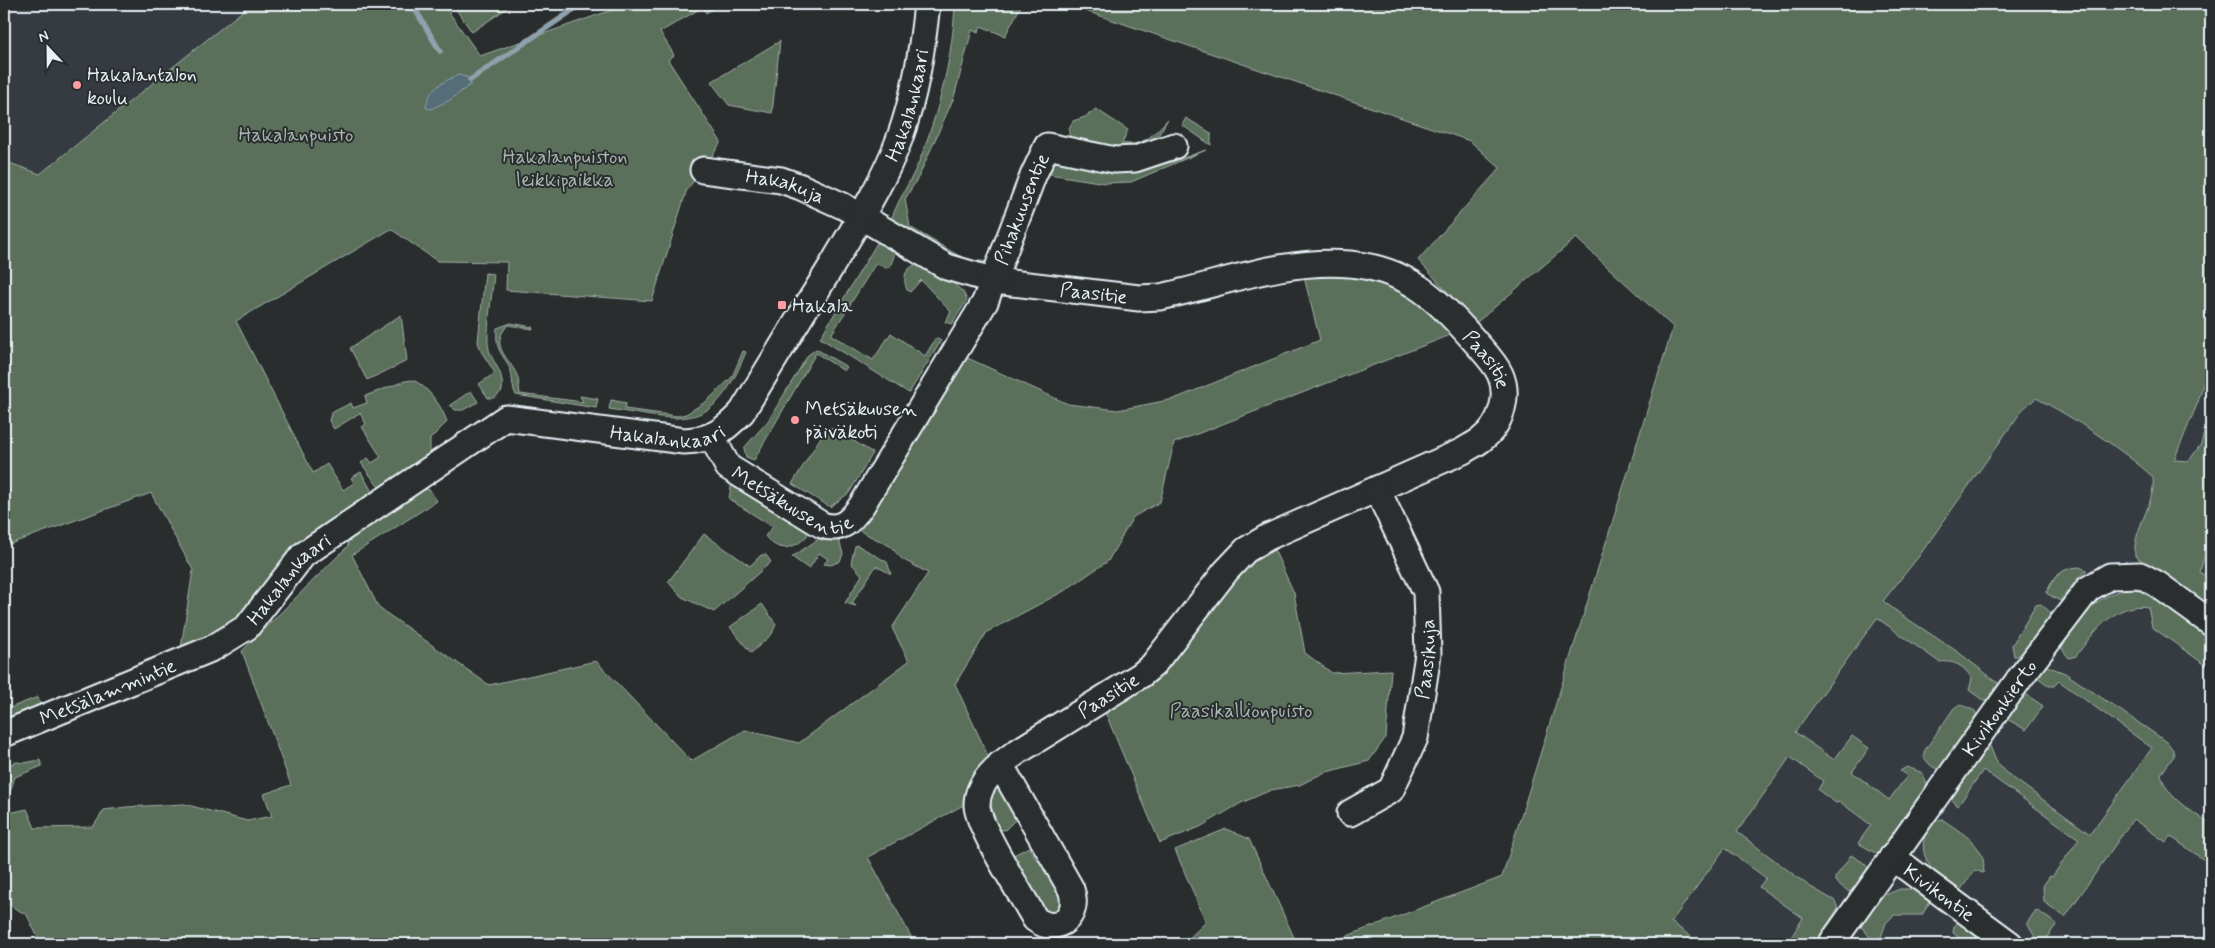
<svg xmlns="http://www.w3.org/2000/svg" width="2215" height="948" viewBox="0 0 2215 948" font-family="Mynerve,sans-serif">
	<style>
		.built { fill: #363b41 }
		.green { fill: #5a6f5a; stroke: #a1b0a9 }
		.water { fill: #546c79; stroke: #8fa1ac }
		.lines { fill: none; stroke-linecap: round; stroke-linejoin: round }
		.stream { stroke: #8fa1ac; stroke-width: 5.5 }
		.minor-casing { stroke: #e8f1f8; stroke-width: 29 }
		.minor { stroke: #2a2d2e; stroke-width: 25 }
		.poi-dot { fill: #ff9aa2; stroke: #2a2d2e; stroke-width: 2 }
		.labels { text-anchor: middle; stroke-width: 4; stroke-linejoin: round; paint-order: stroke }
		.poi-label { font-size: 20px; fill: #e8f1f8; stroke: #2a2d2e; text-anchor: start }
		.street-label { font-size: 20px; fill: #e8f1f8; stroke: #2a2d2e }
		.park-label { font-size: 20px; fill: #a8b6b1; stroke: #2a2d2e }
	</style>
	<rect width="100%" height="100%" fill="#2a2d2e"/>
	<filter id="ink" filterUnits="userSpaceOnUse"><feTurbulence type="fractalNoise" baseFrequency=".02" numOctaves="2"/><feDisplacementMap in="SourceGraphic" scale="10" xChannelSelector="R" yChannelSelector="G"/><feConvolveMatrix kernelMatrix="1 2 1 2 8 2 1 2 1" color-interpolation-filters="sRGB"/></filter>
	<g filter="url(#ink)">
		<path class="built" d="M 4,4 L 103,4 L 106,5 L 113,4 L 248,4 L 245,9 L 40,174 L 4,161 Z
			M 2211,359 L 2211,944 L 1623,944 L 2024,380 L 2174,460 L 2198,402 Z"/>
		<path class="green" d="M 248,4 L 443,4 L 480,56 L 629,4 L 721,4 L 706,13 L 703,7 L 660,32 L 674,55 L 668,60 L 721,142 L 703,170 L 687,189 L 652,301 L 506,290 L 507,262 L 437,261 L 391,229 L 236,321 L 313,473 L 327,464 L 343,490 L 354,483 L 351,478 L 361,472 L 376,499 L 235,628 L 184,653 L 181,648 L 193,570 L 151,493 L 4,546 L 4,161 L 40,174 L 245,9 Z
			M 452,4 L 513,4 L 472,32 Z
			M 955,4 L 1022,4 L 1005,36 L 981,26 L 978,33 L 972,30 L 954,97 L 919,176 L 905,199 L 910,227 L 966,260 L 992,262 C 964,276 915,235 891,220 C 899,197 914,177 922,154 C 940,107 953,54 955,4 Z
			M 1065,4 L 2211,4 L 2211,359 L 2198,402 L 2174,460 L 2189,461 L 2201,444 L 2211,407 L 2211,531 L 2200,572 L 2211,580 L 2211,608 L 2135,556 C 2132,529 2156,505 2153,477 C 2122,449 2073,417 2036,398 L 2023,409 L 1919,556 L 1883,601 L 1903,616 L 1958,652 L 1998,683 L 1999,690 L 1989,701 L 1984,701 L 1969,690 L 1972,679 C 1965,666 1954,660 1939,662 L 1877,618 L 1795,732 L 1834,760 L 1852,736 L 1869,748 L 1852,772 L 1889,800 L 1907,776 L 1900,771 L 1907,767 L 1923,773 L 1928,789 L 1879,855 L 1858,843 L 1871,825 L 1840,802 L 1836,803 L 1818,790 L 1823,781 L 1790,757 L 1737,832 L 1809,886 L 1835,901 L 1838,909 L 1814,944 L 1794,944 L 1790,939 L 1803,918 L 1759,887 L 1766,878 L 1725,848 L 1671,922 L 1701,944 L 1663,944 L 1656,940 L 1653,944 L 1326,944 L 1502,877 L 1673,327 L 1576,238 L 1476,323 L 1418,260 L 1500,168 L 1470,141 Z
			M 780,41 L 772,113 L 729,105 L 711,82 Z
			M 1096,109 L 1128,130 L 1122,143 C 1143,148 1155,133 1168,119 C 1164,125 1160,134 1155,139 C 1134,160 1097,145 1072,140 C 1067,132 1068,129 1073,121 L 1085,117 Z
			M 1186,118 L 1211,133 L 1211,145 L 1182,125 Z
			M 1206,150 L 1131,182 L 1105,183 L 1049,174 L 1046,180 L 1042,178 L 1049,166 L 1056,162 L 1122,172 L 1172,162 Z
			M 877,243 L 894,251 L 894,256 L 890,267 L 886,268 L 876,263 L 831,335 L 873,360 L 891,333 L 925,356 L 936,338 L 941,341 L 909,393 L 820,338 Z
			M 919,264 L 953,283 L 963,292 L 967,300 L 952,324 L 945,322 L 951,312 L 921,280 L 910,292 L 907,290 C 902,277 905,267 919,264 Z
			M 485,273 L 494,274 C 492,297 487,321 488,344 C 490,363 505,369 502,391 L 494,398 L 488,398 L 479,384 L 495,373 L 481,351 L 478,342 Z
			M 1303,273 L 1364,273 L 1417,297 L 1453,334 L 1174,443 L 1160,502 L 1133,517 L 1108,561 L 1064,591 L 987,632 L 955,684 L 990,760 L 967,803 L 868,857 L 915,944 L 105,944 L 100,942 L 88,944 L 41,944 L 27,915 L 4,902 L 4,766 L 17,762 L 24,763 L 40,760 L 42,766 L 15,777 L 8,798 L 9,813 L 27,809 L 35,828 L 93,827 L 104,810 L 127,807 L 184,804 L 247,821 L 272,816 L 264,794 L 291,785 L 242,651 L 348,546 L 347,534 L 419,488 L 430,490 L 437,501 L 352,555 L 379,608 L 489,685 L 596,661 L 691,761 L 745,730 L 799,743 L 909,661 L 892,628 L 928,573 L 902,559 L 890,546 L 856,529 L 961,355 L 1068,404 L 1118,410 L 1174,399 L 1320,340 Z
			M 401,315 L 407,361 L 367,380 L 350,348 Z
			M 511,323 L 532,327 L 533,329 L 508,325 C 487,347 512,359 518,378 C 519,383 519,389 520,394 L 583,402 L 580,396 L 598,399 L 596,408 L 516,395 C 512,388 513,380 511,372 C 504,352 495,355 497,328 Z
			M 816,349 L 847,367 L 844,371 L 816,353 L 754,460 L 746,457 L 744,448 L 768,421 L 808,355 Z
			M 743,351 L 746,352 C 713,434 685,421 609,409 L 611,400 L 626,403 L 625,409 L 677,416 L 686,414 L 707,401 L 732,377 Z
			M 413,380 C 428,387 442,406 447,422 L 430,439 L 430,460 L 384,494 L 361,463 L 368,458 L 372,463 L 381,457 L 362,427 L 366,424 L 360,413 L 334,429 L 329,421 L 331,413 L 351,403 L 353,408 L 367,403 L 365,396 L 405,381 Z
			M 471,391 L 478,402 L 463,410 L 455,410 L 450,405 Z
			M 829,428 L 836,430 L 873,453 L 849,493 L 830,507 L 792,484 L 824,432 Z
			M 732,481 L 808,527 L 807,536 C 793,550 778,553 765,536 L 773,527 L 729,499 Z
			M 704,534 L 750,566 L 761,555 L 766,555 L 771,562 L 714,612 L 682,597 L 668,582 Z
			M 823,536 L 839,540 L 843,554 L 840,561 L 831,565 L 824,564 L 828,559 L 819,553 L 809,569 L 792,557 Z
			M 857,545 L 887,562 L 891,574 L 876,566 L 852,603 L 856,606 L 845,603 L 862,575 L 851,563 L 855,546 Z
			M 1272,545 L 1294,593 L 1305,653 L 1332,673 L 1391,670 L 1386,737 L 1369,761 L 1323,773 L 1300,785 L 1271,790 L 1241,803 L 1200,827 L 1160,843 L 1105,712 L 1197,629 L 1254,556 Z
			M 2079,567 L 2087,570 L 2079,577 L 2060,601 L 2046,593 C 2054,577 2061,568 2079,567 Z
			M 2124,589 L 2140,589 L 2157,599 L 2211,639 L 2211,669 L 2152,627 L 2148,607 C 2116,601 2092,634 2076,656 L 2069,658 L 2062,649 L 2061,640 C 2083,614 2091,601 2124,589 Z
			M 762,604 L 776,624 L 772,634 L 751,653 L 730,627 Z
			M 2041,604 L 2051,613 C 2045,628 2031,646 2018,656 L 2014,656 L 2012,645 L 2036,605 Z
			M 2044,665 L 2065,673 L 2167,742 L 2173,750 L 2174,756 L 2161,774 C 2166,798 2192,811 2211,825 L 2211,865 L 2170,836 L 2166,842 L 2133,819 L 2065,917 L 2044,902 L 2043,886 L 2050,876 L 2052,877 L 2079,839 L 1983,770 L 1958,806 L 1951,799 L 1951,794 L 1986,746 L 1990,746 L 1996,761 L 2005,772 L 2090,834 L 2152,748 L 2059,681 L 2054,686 L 2049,686 L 2036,676 Z
			M 2023,694 L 2027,695 L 2043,706 L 2026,730 L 2007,719 Z
			M 38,697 L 41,709 L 23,716 L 11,716 L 7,709 Z
			M 1960,704 L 1975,711 L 1978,719 L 1943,767 C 1934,772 1928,763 1923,756 L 1925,750 L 1954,708 Z
			M 994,781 L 1018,811 L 1015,820 L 1005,830 L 991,829 L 987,789 Z
			M 1942,819 C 1961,833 1989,846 1983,873 L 1975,870 L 1959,892 C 1940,880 1915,859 1926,833 C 1929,825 1933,821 1942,819 Z
			M 1226,829 L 1249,839 L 1297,944 L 1183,944 L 1206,922 L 1175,850 Z
			M 1029,847 L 1036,859 L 1050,868 L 1066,907 L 1046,918 L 1008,858 Z
			M 1851,855 L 1864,863 L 1869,869 L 1854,890 L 1849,892 L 1835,881 L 1835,878 Z
			M 1900,889 L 1912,889 L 1930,902 L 1922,915 L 1894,915 L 1886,923 L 1880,940 L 1874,942 L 1859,924 L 1875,899 Z
			M 2036,910 L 2057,924 L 2042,944 L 2030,943 L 2035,937 L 2027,923 Z
			M 1958,922 L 1986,942 L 1986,944 L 1967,944 L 1953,933 L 1954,927 Z"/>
		<path class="water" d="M 459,75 L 469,78 L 471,84 L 450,100 L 431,109 L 426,108 C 427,90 443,81 459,75 Z"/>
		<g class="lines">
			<path class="stream" d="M 412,4 L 440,51
				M 470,80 L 582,4"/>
			<defs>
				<g id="minor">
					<path id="s1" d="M 703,170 L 781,180 L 801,187 L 843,206 L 947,267 L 995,281 L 1139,298 L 1160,297 C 1222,284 1285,258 1350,264 C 1406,269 1436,297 1472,338 C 1482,350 1494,361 1500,374 C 1510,396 1501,425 1482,439 C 1476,444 1469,447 1463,451 L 1268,537 L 1246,550 L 1226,571 L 1153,665 L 1141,675 L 1017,752 C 999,765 977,781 977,805 C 977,826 1023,897 1035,919 C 1057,936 1081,916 1071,889 L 1000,764"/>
					<path id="s2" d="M 712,437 L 728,467 L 822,525 C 842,532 851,520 862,505 L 985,302 L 1033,176 L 1047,146 L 1115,160 L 1135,159 L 1174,146"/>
					<path id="s3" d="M 4,734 L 213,648 L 247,627 L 303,555 L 506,418 L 684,441 C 711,440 723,432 742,412 C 771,364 801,315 831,267 C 855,226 882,185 899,140 C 915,96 922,51 927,4"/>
					<path id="s4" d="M 1350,813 L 1391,790 L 1415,738 L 1428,654 L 1426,592 L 1377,489"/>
					<path id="s5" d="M 1892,857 L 2010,944"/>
					<path id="s6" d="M 1831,944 L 2020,678 L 2088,589 L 2110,576 L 2140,575 L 2157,584 L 2211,623"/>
				</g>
			</defs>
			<use href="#minor" class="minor-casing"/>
			<use href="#minor" class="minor"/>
		</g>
	</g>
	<g class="poi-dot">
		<circle cx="77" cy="85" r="5"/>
		<rect x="777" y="300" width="10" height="10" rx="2.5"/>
		<circle cx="795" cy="420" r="5"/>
	</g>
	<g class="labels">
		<g class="poi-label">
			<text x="87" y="81">Hakalantalon<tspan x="87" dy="23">koulu</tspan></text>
			<text x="792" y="312">Hakala</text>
			<text x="805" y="415">Metsäkuusen<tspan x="805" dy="23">päiväkoti</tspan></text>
		</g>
		<g class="street-label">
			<text dy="7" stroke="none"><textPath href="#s3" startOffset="1199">Hakalankaari</textPath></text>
			<text dy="7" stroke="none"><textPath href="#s1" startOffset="84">Hakakuja</textPath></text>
			<text dy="7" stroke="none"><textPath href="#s2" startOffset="531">Pihakuusentie</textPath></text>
			<text dy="7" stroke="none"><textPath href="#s1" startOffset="416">Paasitie</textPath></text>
			<text dy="7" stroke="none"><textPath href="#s1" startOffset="850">Paasitie</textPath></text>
			<text dy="7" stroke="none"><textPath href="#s3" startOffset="765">Hakalankaari</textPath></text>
			<text dy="7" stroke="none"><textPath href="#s2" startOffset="108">Metsäkuusentie</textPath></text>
			<text dy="7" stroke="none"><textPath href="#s3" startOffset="330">Hakalankaari</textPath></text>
			<text dy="7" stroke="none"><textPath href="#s4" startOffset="184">Paasikuja</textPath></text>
			<text dy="7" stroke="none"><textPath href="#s3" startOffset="112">Metsälammintie</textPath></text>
			<text transform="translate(1108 695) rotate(-32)" y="7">Paasitie</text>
			<text dy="7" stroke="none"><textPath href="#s6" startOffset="290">Kivikonkierto</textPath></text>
			<text dy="7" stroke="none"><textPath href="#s5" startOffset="59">Kivikontie</textPath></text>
		</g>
		<g class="park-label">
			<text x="296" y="141">Hakalanpuisto</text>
			<text x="565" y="163">Hakalanpuiston<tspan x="565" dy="23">leikkipaikka</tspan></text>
			<text x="1241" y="717">Paasikallionpuisto</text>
		</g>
	</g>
	<rect width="2215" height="948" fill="none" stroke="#2a2d2e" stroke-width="20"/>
	<rect x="10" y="10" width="2195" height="928" fill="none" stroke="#e8f1f8" stroke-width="2" filter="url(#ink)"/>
	<g transform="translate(48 48) rotate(338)" stroke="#2a2d2e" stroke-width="4" paint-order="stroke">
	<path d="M0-4L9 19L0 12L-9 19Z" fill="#e8f1f8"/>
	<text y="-8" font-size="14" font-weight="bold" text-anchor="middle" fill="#e8f1f8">N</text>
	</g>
</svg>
